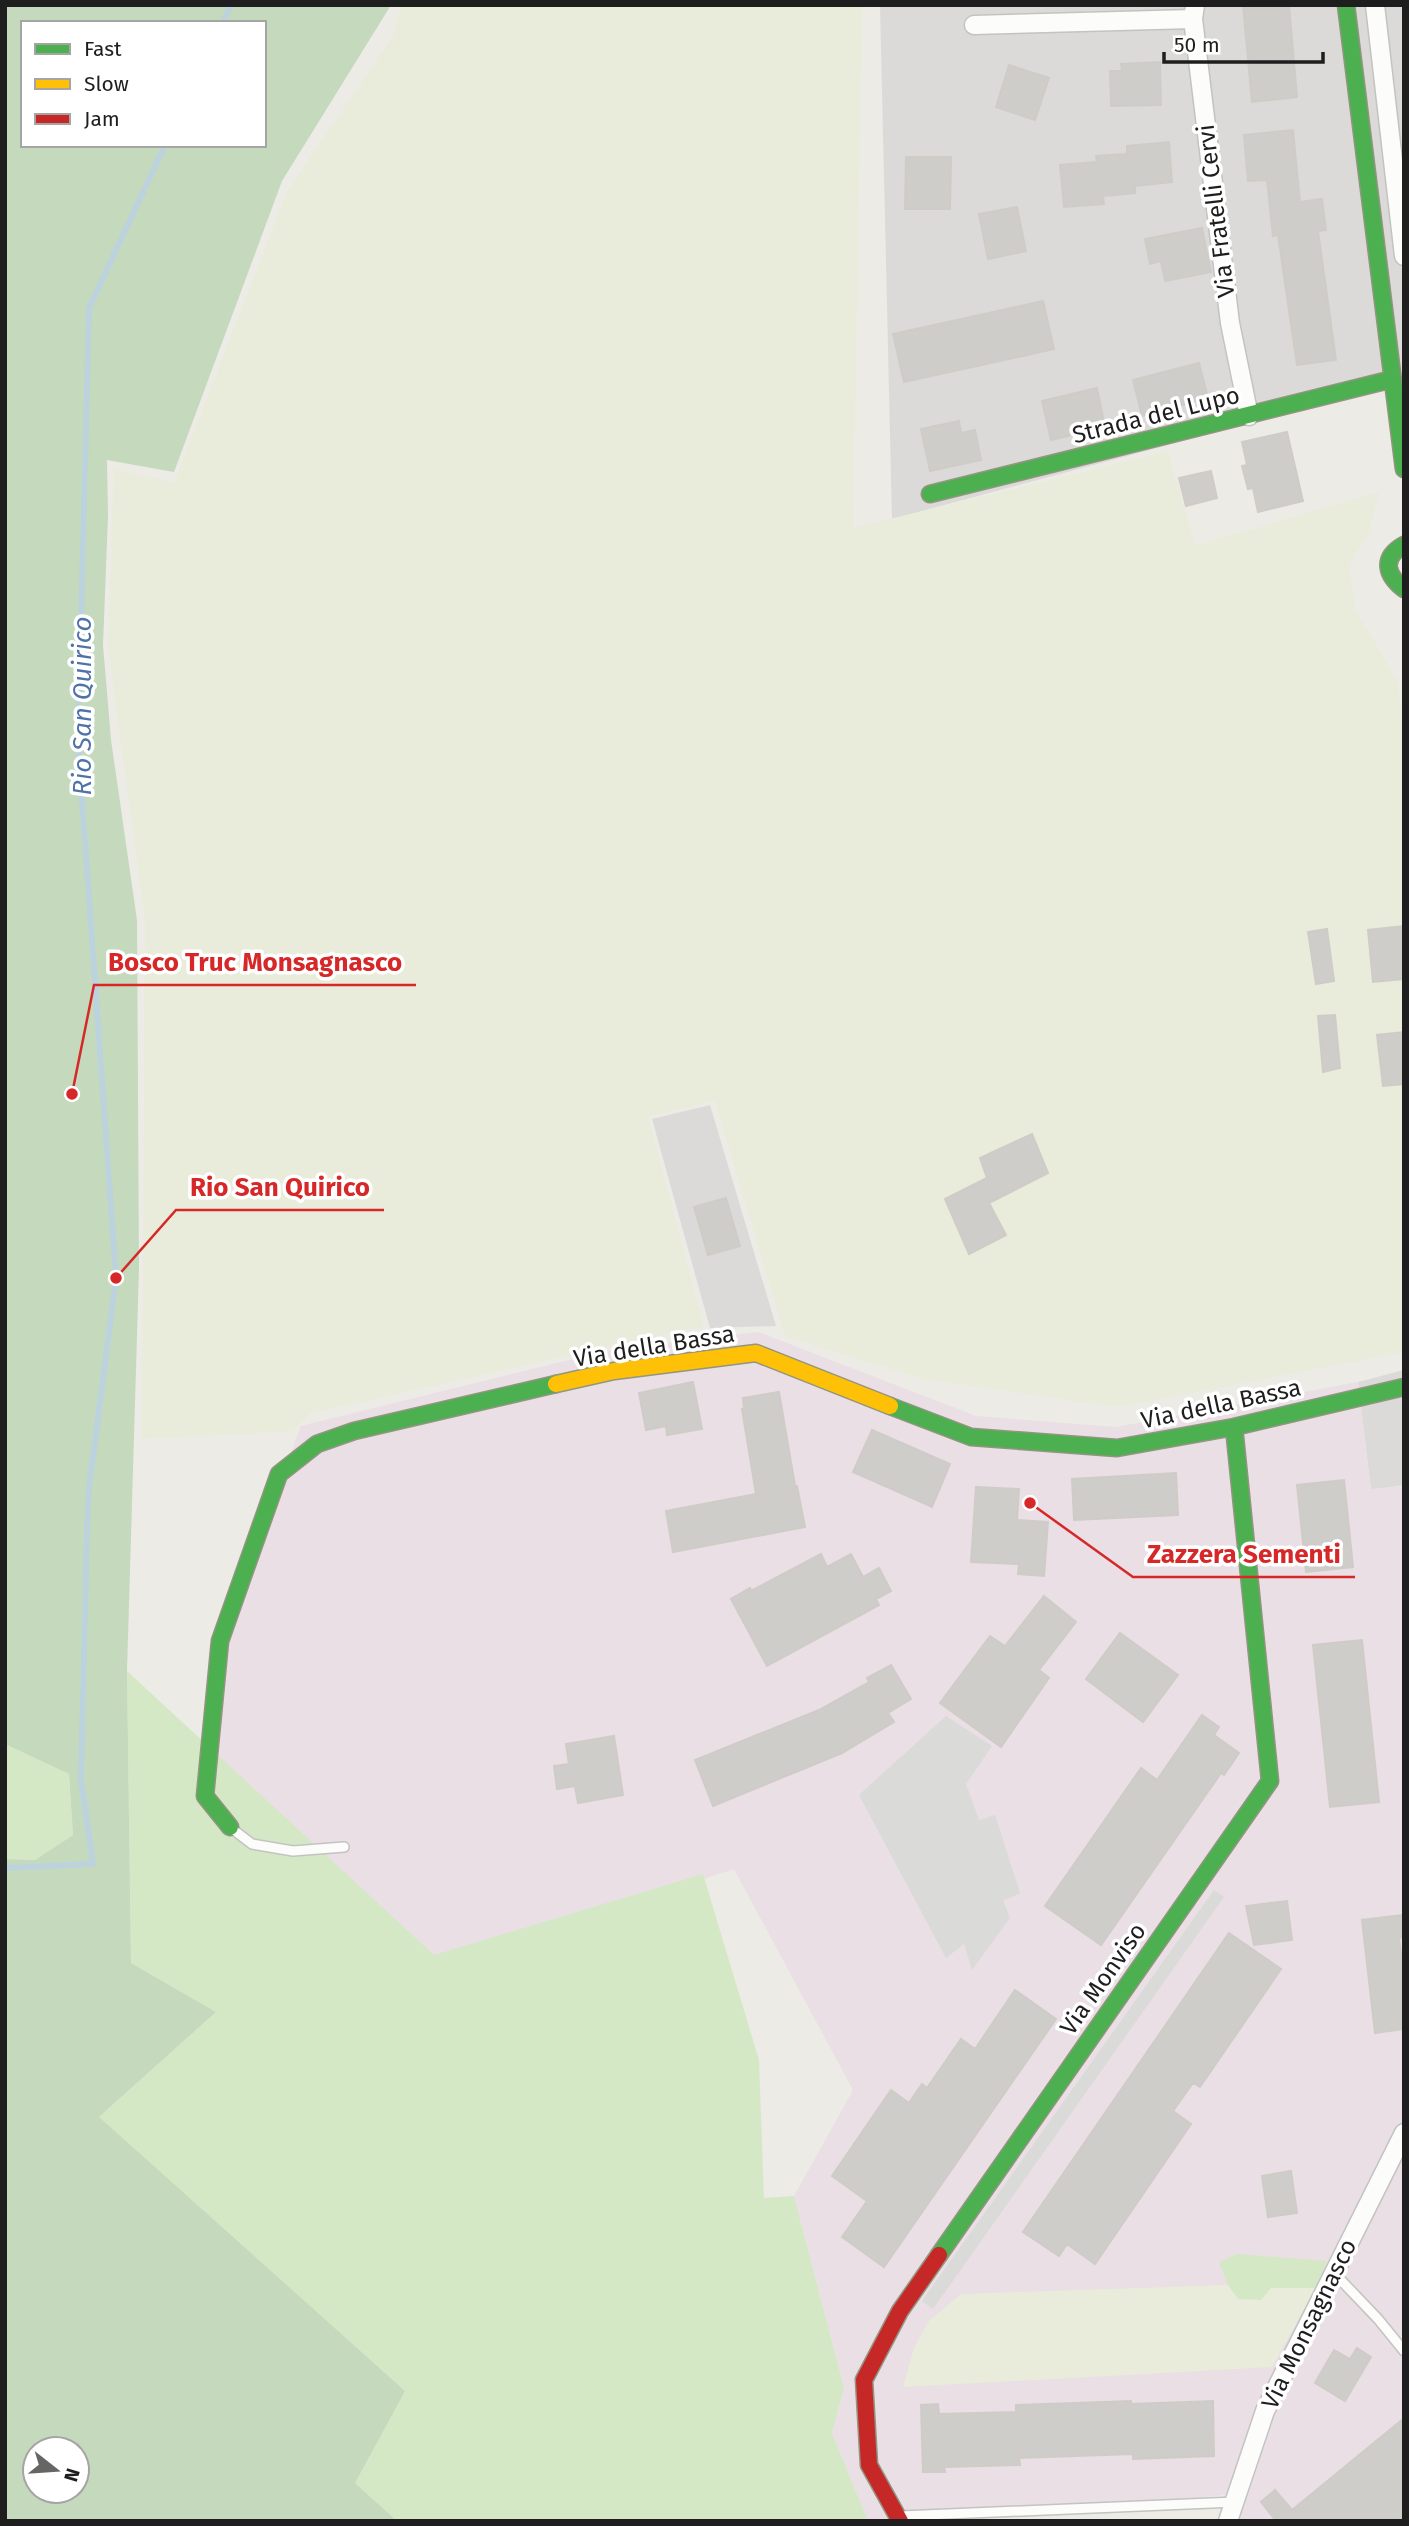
<svg xmlns="http://www.w3.org/2000/svg" width="1409" height="2526" viewBox="0 0 1409 2526" font-family="'Fira Sans',sans-serif">
	<style>
		.residential { fill: #dbdad8 }
		.industrial { fill: #e9dfe4 }
		.religious { fill: #dadad8 }
		.farmland { fill: #e9ecda }
		.grass { fill: #d5e8c6 }
		.forest { fill: #c5d9bd; fill-rule: evenodd }
		.lines { fill: none; stroke-linecap: round; stroke-linejoin: round }
		.stream { stroke: #bcd3de; stroke-width: 6 }
		.building { fill: #cfcdc9; stroke: #cfccc8; stroke-width: 2 }
		.lane-casing { stroke: #c3c3c1; stroke-width: 12 }
		.street-casing { stroke: #c3c3c1; stroke-width: 21 }
		.fast-casing { stroke: #929580; stroke-width: 19 }
		.slow-casing { stroke: #929580; stroke-width: 19 }
		.jam-casing { stroke: #929580; stroke-width: 19 }
		.lane { stroke: #fcfcfb; stroke-width: 9 }
		.street { stroke: #fcfcfb; stroke-width: 18 }
		.fast { stroke: #4caf50; stroke-width: 16 }
		.slow { stroke: #ffc107; stroke-width: 16 }
		.jam { stroke: #c62828; stroke-width: 16 }
		.labels { text-anchor: middle; stroke-width: 7; stroke-linejoin: round; paint-order: stroke }
		.street-label { font-size: 24px; fill: #1e1e1e; stroke: #fff }
		.water-label { font-size: 26px; font-style: italic; fill: #4f73a8; stroke: #fff }
		.leader { fill: none; stroke: #d62828; stroke-width: 2.5 }
		.callout-dot { fill: #d62828; stroke: #fff; stroke-width: 2.5 }
		.callout-label { font-size: 26px; text-anchor: middle; font-weight: bold; fill: #d62828; stroke: #fff; stroke-width: 7; stroke-linejoin: round; paint-order: stroke }
	</style>
	<rect width="100%" height="100%" fill="#ecebe6"/>
	<path class="residential" d="M 880,5 L 1404,5 L 1404,382 L 892,519 Z
		M 710,1105 L 776,1326 L 710,1328 L 652,1119 Z
		M 1404,1370 L 1404,1485 L 1371,1490 L 1358,1382 Z"/>
	<path class="industrial" d="M 758,1332 L 976,1416 L 1116,1427 L 1358,1382 L 1371,1489 L 1404,1486 L 1404,2521 L 1235,2521 L 1244,2493 L 964,2521 L 868,2521 L 832,2433 L 844,2388 L 794,2196 L 853,2090 L 734,1869 L 601,1913 L 432,1979 L 207,1838 L 230,1617 L 301,1426 L 610,1350 Z"/>
	<path class="religious" d="M 946,1716 L 992,1746 L 966,1784 L 979,1820 L 995,1815 L 1020,1893 L 1003,1901 L 1010,1918 L 972,1970 L 964,1944 L 946,1958 L 859,1795 Z
		M 1214,1890 L 1224,1897 L 933,2309 L 922,2301 Z"/>
	<path class="farmland" d="M 402,5 L 862,5 L 853,528 L 1168,451 L 1195,546 L 1379,492 L 1368,535 L 1354,556 L 1349,571 L 1356,610 L 1398,682 L 1404,744 L 1404,1352 L 1118,1407 L 924,1379 L 785,1336 L 715,1101 L 648,1116 L 704,1328 L 688,1329 L 310,1413 L 293,1431 L 142,1439 L 145,920 L 108,646 L 114,469 L 174,483 L 287,192 L 393,36 Z
		M 1228,2285 L 1238,2299 L 1271,2288 L 1316,2288 L 1272,2367 L 903,2387 L 914,2348 L 929,2321 L 961,2294 Z"/>
	<path class="grass" d="M 127,1671 L 434,1955 L 703,1874 L 759,2060 L 764,2198 L 794,2196 L 844,2388 L 832,2433 L 868,2521 L 397,2521 L 355,2483 L 99,2117 L 216,2012 L 131,1963 Z
		M 5,1744 L 69,1774 L 73,1835 L 35,1860 L 5,1859 Z
		M 1237,2254 L 1315,2260 L 1327,2261 L 1316,2288 L 1271,2288 L 1261,2300 L 1238,2299 L 1228,2285 L 1219,2262 Z"/>
	<path class="forest" d="M 5,5 L 391,5 L 282,181 L 174,472 L 107,460 L 108,516 L 103,645 L 111,740 L 137,920 L 139,1268 L 127,1671 L 131,1963 L 216,2012 L 99,2117 L 405,2391 L 355,2483 L 397,2521 L 5,2521 L 5,1859 L 35,1860 L 73,1835 L 69,1774 L 5,1744 ZM 23,23 L 264,23 L 264,145 L 23,145 ZM 35,2449 L 77,2449 L 77,2491 L 35,2491 Z"/>
	<g class="lines">
		<path class="stream" d="M 223,23 L 231,5
			M 5,1868 L 93,1864 L 81,1780 L 87,1528 L 89,1487 L 116,1278 L 78,742 L 89,308 L 165,145"/>
	</g>
	<path class="building" d="M 1243,5 L 1289,5 L 1297,97 L 1252,102 Z
		M 1160,62 L 1161,105 L 1111,106 L 1110,71 L 1122,71 L 1121,64 Z
		M 1009,65 L 1049,78 L 1035,120 L 996,107 Z
		M 1293,130 L 1300,202 L 1322,199 L 1326,230 L 1318,231 L 1336,360 L 1297,365 L 1278,235 L 1273,236 L 1267,180 L 1248,181 L 1244,135 Z
		M 1169,142 L 1172,182 L 1135,186 L 1135,193 L 1103,196 L 1104,204 L 1064,207 L 1060,165 L 1097,162 L 1096,156 L 1127,154 L 1127,146 Z
		M 906,157 L 951,157 L 950,209 L 905,209 Z
		M 1017,207 L 1026,251 L 988,259 L 979,214 Z
		M 1202,228 L 1211,272 L 1165,281 L 1161,261 L 1150,264 L 1145,239 Z
		M 1043,301 L 1054,349 L 904,382 L 893,334 Z
		M 1199,363 L 1208,398 L 1142,416 L 1133,380 Z
		M 1097,388 L 1105,427 L 1051,440 L 1042,401 Z
		M 959,421 L 961,433 L 975,430 L 981,460 L 930,471 L 921,429 Z
		M 1287,432 L 1303,501 L 1258,512 L 1253,488 L 1248,489 L 1242,466 L 1247,465 L 1242,442 Z
		M 1211,471 L 1217,498 L 1186,506 L 1179,478 Z
		M 1404,926 L 1404,979 L 1373,982 L 1368,930 Z
		M 1327,929 L 1334,981 L 1316,984 L 1308,932 Z
		M 1335,1015 L 1340,1068 L 1323,1072 L 1318,1016 Z
		M 1404,1032 L 1404,1084 L 1383,1086 L 1377,1035 Z
		M 1032,1134 L 1048,1173 L 989,1203 L 1006,1235 L 969,1254 L 945,1199 L 987,1178 L 980,1158 Z
		M 726,1198 L 740,1246 L 708,1255 L 694,1207 Z
		M 693,1382 L 702,1429 L 667,1435 L 666,1426 L 646,1430 L 639,1393 Z
		M 779,1392 L 795,1486 L 797,1486 L 805,1527 L 673,1552 L 666,1511 L 756,1494 L 742,1409 L 744,1409 L 743,1398 Z
		M 872,1430 L 950,1464 L 932,1507 L 853,1472 Z
		M 1176,1473 L 1178,1515 L 1074,1520 L 1072,1479 Z
		M 1344,1480 L 1353,1567 L 1306,1572 L 1297,1485 Z
		M 976,1487 L 1019,1489 L 1017,1520 L 1048,1522 L 1044,1576 L 1018,1574 L 1019,1564 L 971,1562 Z
		M 821,1554 L 827,1567 L 851,1554 L 863,1577 L 879,1568 L 891,1591 L 876,1599 L 879,1605 L 767,1666 L 731,1599 L 750,1588 L 751,1591 Z
		M 1044,1596 L 1076,1622 L 1039,1670 L 1049,1678 L 1001,1747 L 940,1703 L 990,1636 L 1005,1646 Z
		M 1120,1633 L 1178,1675 L 1143,1722 L 1086,1679 Z
		M 1362,1640 L 1379,1802 L 1330,1807 L 1313,1645 Z
		M 891,1665 L 911,1699 L 888,1713 L 894,1722 L 842,1753 L 713,1806 L 695,1760 L 819,1710 L 869,1682 L 867,1678 Z
		M 1202,1715 L 1219,1727 L 1214,1735 L 1239,1753 L 1224,1775 L 1221,1773 L 1101,1945 L 1045,1906 L 1141,1768 L 1157,1780 Z
		M 614,1736 L 623,1795 L 578,1803 L 575,1786 L 557,1789 L 554,1766 L 569,1764 L 566,1744 Z
		M 1287,1901 L 1292,1940 L 1254,1945 L 1246,1906 Z
		M 1404,1915 L 1404,1937 L 1399,1938 L 1404,1976 L 1404,2029 L 1375,2033 L 1362,1920 Z
		M 1229,1933 L 1281,1969 L 1200,2087 L 1193,2083 L 1173,2111 L 1191,2124 L 1095,2264 L 1067,2244 L 1059,2256 L 1023,2232 Z
		M 1015,1990 L 1056,2019 L 884,2267 L 842,2237 L 867,2201 L 832,2176 L 891,2090 L 909,2103 L 922,2084 L 927,2088 L 961,2039 L 975,2049 Z
		M 1291,2171 L 1297,2213 L 1268,2217 L 1262,2176 Z
		M 1357,2348 L 1371,2357 L 1345,2401 L 1315,2383 L 1334,2350 L 1350,2359 Z
		M 1131,2401 L 1131,2404 L 1213,2401 L 1214,2456 L 1133,2459 L 1133,2454 L 1019,2458 L 1020,2465 L 944,2467 L 945,2472 L 923,2472 L 921,2405 L 938,2404 L 939,2414 L 1016,2412 L 1016,2405 Z
		M 1404,2418 L 1404,2521 L 1276,2521 L 1261,2502 L 1275,2490 L 1292,2510 Z"/>
	<g class="lines">
		<defs>
			<path id="lane" d="M 231,1828 L 252,1844 L 293,1851 L 344,1847
				M 1334,2273 L 1378,2319 L 1404,2351
				M 901,2516 L 1235,2502"/>
			<path id="street" d="M 1195,5 L 1193,19 L 1230,323 L 1249,416
				M 1375,5 L 1404,256
				M 974,25 L 1193,19
				M 1228,2521 L 1265,2411 L 1404,2133"/>
			<path id="fast" d="M 1346,5 L 1404,469
				M 930,494 L 1393,379
				M 1404,545 C 1381,558 1386,575 1404,589
				M 890,1406 L 971,1437 L 1117,1448 L 1234,1427 L 1404,1387
				M 230,1827 L 205,1796 L 220,1641 L 279,1474 L 317,1444 L 354,1431 L 556,1384
				M 939,2255 L 1270,1781 L 1234,1427"/>
			<path id="slow" d="M 556,1384 L 614,1371 L 756,1353 L 890,1406"/>
			<path id="jam" d="M 900,2521 L 869,2465 L 864,2380 L 900,2311 L 939,2255"/>
		</defs>
		<use href="#lane" class="lane-casing"/>
		<use href="#street" class="street-casing"/>
		<use href="#fast" class="fast-casing"/>
		<use href="#slow" class="slow-casing"/>
		<use href="#jam" class="jam-casing"/>
		<use href="#lane" class="lane"/>
		<use href="#street" class="street"/>
		<use href="#fast" class="fast"/>
		<use href="#slow" class="slow"/>
		<use href="#jam" class="jam"/>
	</g>
	<g class="labels">
		<g class="street-label">
			<text transform="translate(1216 211) rotate(-97)" y="8">Via Fratelli Cervi</text>
			<text transform="translate(1156 415) rotate(-14)" y="8">Strada del Lupo</text>
			<text transform="translate(654 1346) rotate(-9)" y="8">Via della Bassa</text>
			<text transform="translate(1221 1404) rotate(-12)" y="8">Via della Bassa</text>
			<text transform="translate(1103 1979) rotate(-55)" y="8">Via Monviso</text>
			<text transform="translate(1309 2324) rotate(-64)" y="8">Via Monsagnasco</text>
		</g>
		<g class="water-label">
			<text transform="translate(82 706) rotate(-90)" y="9">Rio San Quirico</text>
		</g>
	</g>
	<path class="leader" d="M72 1094L94 985H416M116 1278L176 1210H384M1030 1503L1133 1577H1355"/>
	<g class="callout-dot">
		<circle cx="72" cy="1094" r="7"/>
		<circle cx="116" cy="1278" r="7"/>
		<circle cx="1030" cy="1503" r="7"/>
	</g>
	<g class="callout-label">
		<text x="255" y="971">Bosco Truc Monsagnasco</text>
		<text x="280" y="1196">Rio San Quirico</text>
		<text x="1244" y="1563">Zazzera Sementi</text>
	</g>
	<rect width="1409" height="2526" fill="none" stroke="#1e1e1e" stroke-width="14"/>
	<rect x="21" y="21" width="245" height="126" fill="#ffffff" stroke="#a5a5a5" stroke-width="2"/>
	<rect x="35" y="44" width="35" height="10" fill="#4caf50" stroke="#a5a5a5" stroke-width="2"/>
	<text x="84" y="56" font-size="21" fill="#1e1e1e">Fast</text>
	<rect x="35" y="79" width="35" height="10" fill="#ffc107" stroke="#a5a5a5" stroke-width="2"/>
	<text x="84" y="91" font-size="21" fill="#1e1e1e">Slow</text>
	<rect x="35" y="114" width="35" height="10" fill="#c62828" stroke="#a5a5a5" stroke-width="2"/>
	<text x="84" y="126" font-size="21" fill="#1e1e1e">Jam</text>
	<g transform="translate(56 2470) rotate(107)"><circle r="33" fill="#ffffff" stroke="#a5a5a5" stroke-width="2"/>
	<path d="M0-5L12 26L0 18L-12 26Z" fill="#666664"/>
	<text y="-10" font-size="19" font-weight="bold" text-anchor="middle" fill="#1e1e1e">N</text>
	</g>
	<path d="M1164 52v10h159v-10" fill="none" stroke="#1e1e1e" stroke-width="3.5"/>
	<text x="1174" y="52" font-size="21" fill="#1e1e1e" stroke="#ffffff" stroke-width="5" paint-order="stroke">50 m</text>
</svg>
